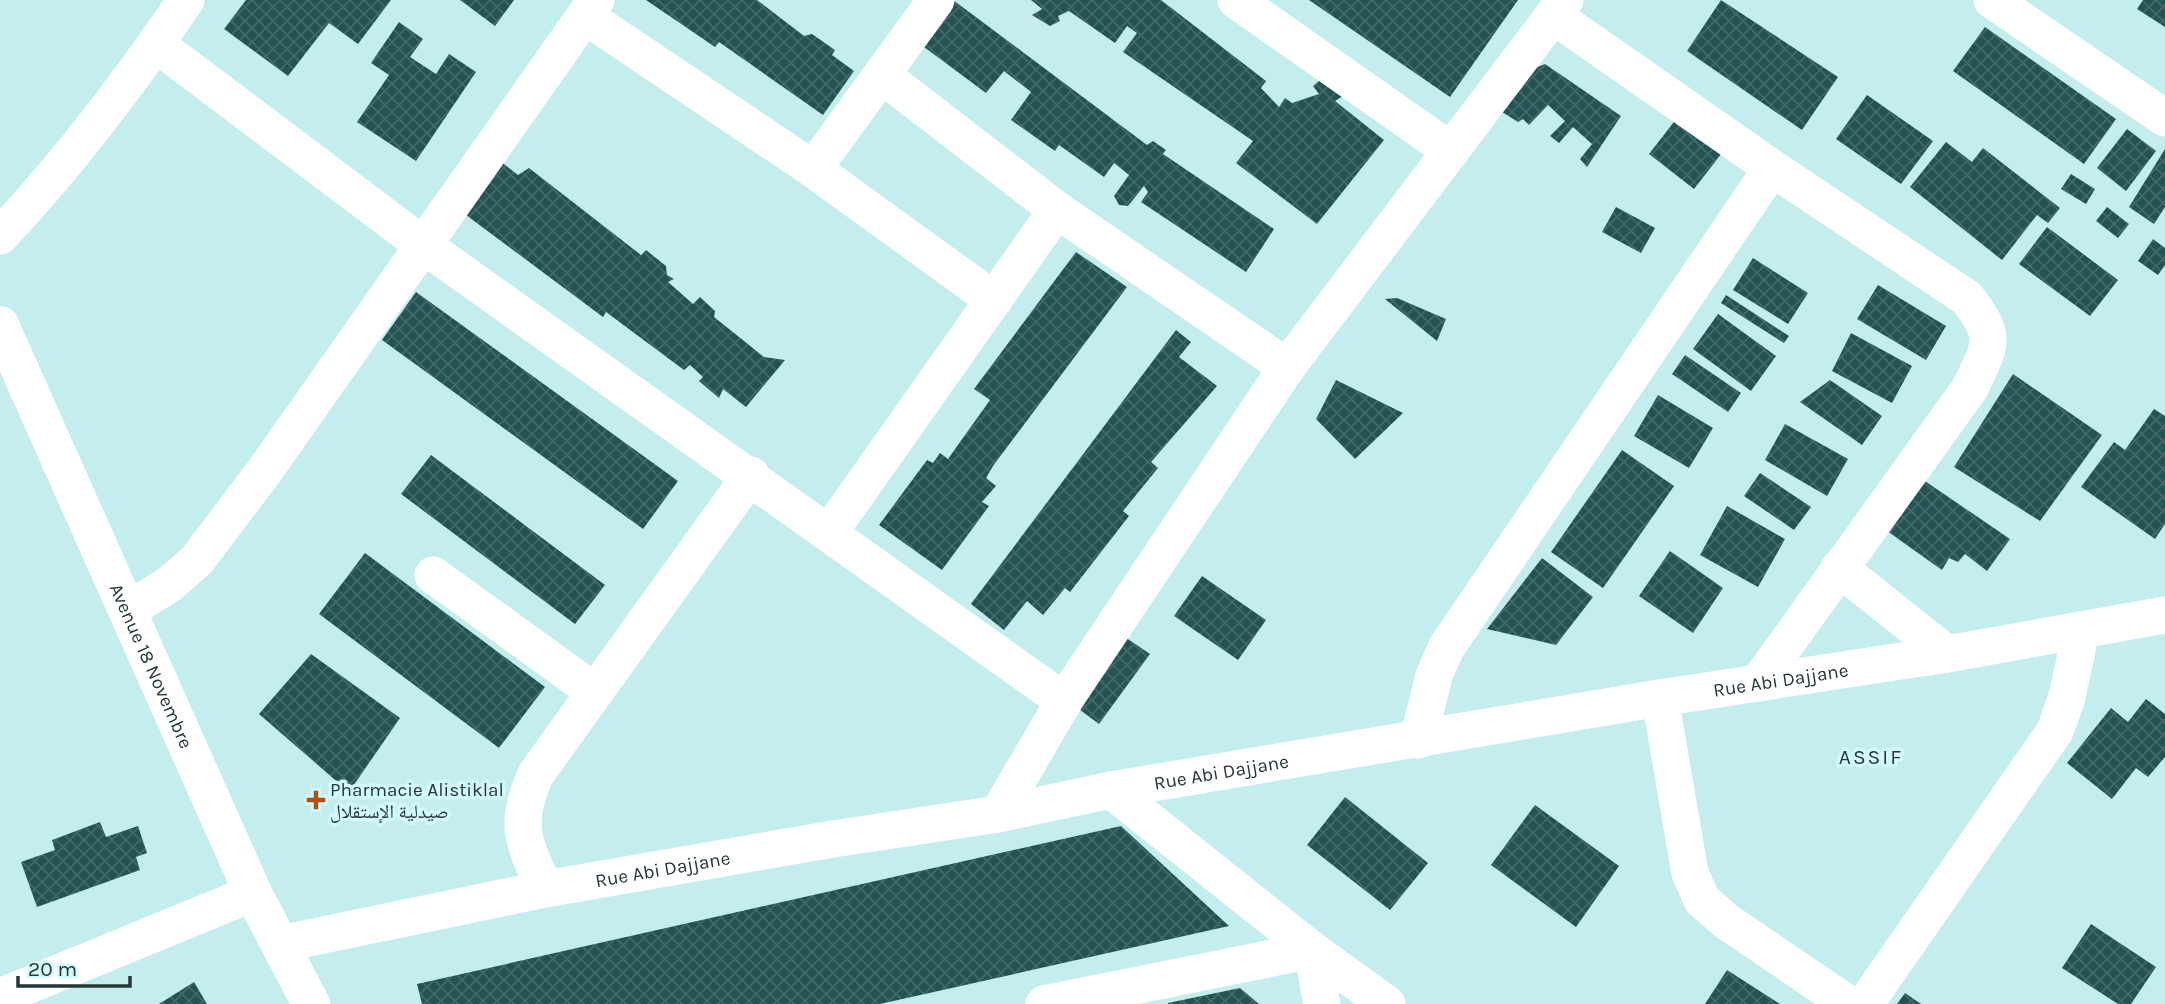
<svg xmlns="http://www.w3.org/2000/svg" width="2165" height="1004" viewBox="0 0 2165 1004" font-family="Karla,'Noto Naskh Arabic',sans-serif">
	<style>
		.building { fill: url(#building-cross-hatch) }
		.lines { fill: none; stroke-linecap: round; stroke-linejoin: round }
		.minor { stroke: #fff; stroke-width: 37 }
		.tertiary { stroke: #fff; stroke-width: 38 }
		.poi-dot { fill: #b14f14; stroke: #d1fbfb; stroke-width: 2.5 }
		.labels { text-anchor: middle; stroke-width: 7; stroke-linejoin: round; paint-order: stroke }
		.street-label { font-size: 19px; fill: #273737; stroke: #d1fbfb }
		.poi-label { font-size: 19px; fill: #273737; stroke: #d1fbfb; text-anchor: start }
		.neighbourhood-label { font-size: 21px; letter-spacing: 2px; fill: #273737; stroke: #d1fbfb }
	</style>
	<defs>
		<pattern id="building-cross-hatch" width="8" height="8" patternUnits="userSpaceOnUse" patternTransform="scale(1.75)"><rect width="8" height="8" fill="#245353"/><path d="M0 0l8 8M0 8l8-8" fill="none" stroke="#436969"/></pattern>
	</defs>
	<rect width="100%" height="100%" fill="#c4eeee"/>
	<path class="building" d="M 246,0 L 391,0 L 358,44 L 329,23 L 288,76 L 224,29 Z
		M 460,0 L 514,0 L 495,26 Z
		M 646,0 L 757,0 L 804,36 L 812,34 L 835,50 L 832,55 L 854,71 L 823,115 L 719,42 L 715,47 Z
		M 953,0 L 1147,145 L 1153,141 L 1166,150 L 1163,154 L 1274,229 L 1246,272 L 1141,202 L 1148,192 L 1144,186 L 1128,206 L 1119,205 L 1114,196 L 1129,175 L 1114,163 L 1104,177 L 1059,145 L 1055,151 L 1011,120 L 1031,92 L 1004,71 L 986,93 L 920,44 Z
		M 1031,0 L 1161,0 L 1266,81 L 1261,88 L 1279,107 L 1285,98 L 1292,103 L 1319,94 L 1313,86 L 1320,80 L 1346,94 L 1335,101 L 1384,140 L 1317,224 L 1236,163 L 1253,141 L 1123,52 L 1137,33 L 1127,26 L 1115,43 L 1069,11 L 1058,16 L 1060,21 L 1050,26 L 1032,15 L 1042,9 Z
		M 1309,0 L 1518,0 L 1450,97 Z
		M 1721,0 L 1838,77 L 1802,130 L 1687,51 Z
		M 2143,0 L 2165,0 L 2165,27 L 2137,9 Z
		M 399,22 L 423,39 L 410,57 L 436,74 L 449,54 L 476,72 L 416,161 L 357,122 L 389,75 L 371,63 Z
		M 1985,27 L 2116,119 L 2084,164 L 1953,71 Z
		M 1545,64 L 1621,116 L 1587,167 L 1580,159 L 1592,144 L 1573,127 L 1559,143 L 1550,136 L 1565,121 L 1548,105 L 1529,125 L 1523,119 L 1518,122 L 1499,110 L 1523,73 Z
		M 1867,95 L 1933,141 L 1901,184 L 1836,139 Z
		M 1677,118 L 1722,153 L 1694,189 L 1649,154 Z
		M 2127,129 L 2156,151 L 2126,191 L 2097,168 Z
		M 1946,142 L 1972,162 L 1983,148 L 2060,208 L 2048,223 L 2037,215 L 2002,260 L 1910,187 Z
		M 2165,149 L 2165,207 L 2154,224 L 2129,207 Z
		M 500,161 L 518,175 L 529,168 L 641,255 L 646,250 L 666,266 L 667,275 L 674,279 L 668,282 L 693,304 L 700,297 L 715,311 L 714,317 L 764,357 L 785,360 L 746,407 L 723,389 L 719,398 L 699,381 L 703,377 L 690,365 L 684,370 L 606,312 L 603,317 L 462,212 Z
		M 2071,174 L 2095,189 L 2086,204 L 2061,189 Z
		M 1616,207 L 1655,228 L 1641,253 L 1602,232 Z
		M 2107,207 L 2129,224 L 2118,238 L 2096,221 Z
		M 2047,227 L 2118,280 L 2090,316 L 2019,264 Z
		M 2153,239 L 2165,248 L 2165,265 L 2158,275 L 2138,261 Z
		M 1076,252 L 1127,287 L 993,466 L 986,478 L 996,486 L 982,502 L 989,506 L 942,570 L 879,525 L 927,460 L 933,463 L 940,453 L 948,459 L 960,442 L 990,400 L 974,389 Z
		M 1753,258 L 1808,293 L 1788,324 L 1733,290 Z
		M 1878,285 L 1946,326 L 1926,360 L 1857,319 Z
		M 416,292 L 678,481 L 643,529 L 382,340 Z
		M 1726,295 L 1789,336 L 1784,343 L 1721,303 Z
		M 1397,298 L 1446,319 L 1437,341 L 1385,299 Z
		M 1718,314 L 1776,356 L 1751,391 L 1693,349 Z
		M 1176,330 L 1191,342 L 1179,357 L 1217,386 L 1151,462 L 1158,468 L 1123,511 L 1129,516 L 1070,592 L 1065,588 L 1043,615 L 1027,601 L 1004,630 L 971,604 Z
		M 1851,333 L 1912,366 L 1892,403 L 1832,371 Z
		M 1685,355 L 1741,393 L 1728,412 L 1672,374 Z
		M 2013,374 L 2102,435 L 2040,521 L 1954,467 Z
		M 1336,380 L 1403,413 L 1355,459 L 1316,419 Z
		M 1830,380 L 1882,416 L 1862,445 L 1800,402 Z
		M 1658,395 L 1713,428 L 1689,468 L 1634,436 Z
		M 2154,409 L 2165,416 L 2165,524 L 2155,539 L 2081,487 L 2114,442 L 2125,450 Z
		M 1785,424 L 1848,459 L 1827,496 L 1765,460 Z
		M 1622,450 L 1674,486 L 1603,588 L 1551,552 Z
		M 431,455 L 605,585 L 575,624 L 401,494 Z
		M 1760,473 L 1811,507 L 1794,530 L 1744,496 Z
		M 1919,477 L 2010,539 L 1987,571 L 1965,554 L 1958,562 L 1949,558 L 1942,570 L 1880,526 Z
		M 1727,506 L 1785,539 L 1758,587 L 1700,555 Z
		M 1670,551 L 1723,588 L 1693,633 L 1639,596 Z
		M 365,553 L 545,687 L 499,748 L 319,614 Z
		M 1542,558 L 1593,597 L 1556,645 L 1487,629 Z
		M 1202,576 L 1266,620 L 1238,660 L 1174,616 Z
		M 1122,635 L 1150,654 L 1099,724 L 1072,704 Z
		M 311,654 L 400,718 L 349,792 L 259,714 Z
		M 2146,699 L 2165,714 L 2165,757 L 2148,777 L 2136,768 L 2112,799 L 2067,763 L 2111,708 L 2128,722 Z
		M 1345,797 L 1428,863 L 1390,910 L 1307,845 Z
		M 1535,805 L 1619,866 L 1576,927 L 1491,865 Z
		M 100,822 L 106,837 L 138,826 L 147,853 L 136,857 L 140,870 L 37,907 L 21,862 L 55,850 L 52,840 Z
		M 1121,826 L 1229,926 L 880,1004 L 422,1004 L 417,984 Z
		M 2091,924 L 2156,967 L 2131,1004 L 2118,1004 L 2062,968 Z
		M 1727,970 L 1780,1004 L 1705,1004 Z
		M 194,982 L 207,1004 L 159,1004 Z
		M 1240,988 L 1259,1004 L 1168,1004 L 1168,1003 Z
		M 1905,993 L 1921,1004 L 1897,1004 Z"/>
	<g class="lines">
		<g class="minor">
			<path d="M 1236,0 L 1451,151"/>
			<path d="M 1992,0 L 2165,118"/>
			<path d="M 585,16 L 813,169 L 994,300"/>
			<path d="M 1554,16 L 1772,168 L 1967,298 C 1998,338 1991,344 1970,388 L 1758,683"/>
			<path d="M 156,44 L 423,245 L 1064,701"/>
			<path d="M 883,76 L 1057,210 L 1287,367"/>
			<path d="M 813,169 L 936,0"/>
			<path d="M 0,236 C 68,164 130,82 186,0"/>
			<path d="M 829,533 L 1057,210"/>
			<path d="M 1839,568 L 1947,654"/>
			<path d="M 433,575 L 595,692"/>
			<path d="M 128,610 L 170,584 L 197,560 L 263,473 L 596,0"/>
			<path d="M 1660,698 L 1690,873 L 1702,900 L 1726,921 L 1848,1004"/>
			<path d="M 1418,740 L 1434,676 L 1446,648 L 1772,168"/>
			<path d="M 1111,790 L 1312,950 L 1387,1004"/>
			<path d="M 998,814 L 1064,701 L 1287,367 L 1565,0"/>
			<path d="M 545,889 C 523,841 513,825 536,774 L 751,475"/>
			<path id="s1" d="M 280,944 L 545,889 L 833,839 L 998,814 L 1111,790 L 1660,698 L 1947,654 L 2165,615"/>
			<path d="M 0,997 L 253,893"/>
			<path d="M 1044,1004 L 1312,950 L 1322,1004"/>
			<path d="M 1865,1004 L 2055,731 L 2067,697 L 2081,631"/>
		</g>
		<path class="tertiary" id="s2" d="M 0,325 L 253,893 L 311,1004"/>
	</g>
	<path class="poi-dot" d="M312.5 789.5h7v7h7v7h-7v7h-7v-7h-7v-7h7z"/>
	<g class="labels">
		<g class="street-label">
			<text dy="7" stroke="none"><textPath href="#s2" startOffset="373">Avenue 18 Novembre</textPath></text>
			<text dy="7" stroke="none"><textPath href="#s1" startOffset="1524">Rue Abi Dajjane</textPath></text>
			<text dy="7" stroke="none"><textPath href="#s1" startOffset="957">Rue Abi Dajjane</textPath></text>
			<text dy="7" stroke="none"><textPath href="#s1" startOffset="390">Rue Abi Dajjane</textPath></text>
		</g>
		<g class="poi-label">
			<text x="330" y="796">Pharmacie Alistiklal<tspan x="330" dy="22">صيدلية الإستقلال</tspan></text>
		</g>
		<g class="neighbourhood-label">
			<text x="1871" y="764">ASSIF</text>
		</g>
	</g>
	<path d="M18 976v10h112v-10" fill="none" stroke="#273737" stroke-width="3.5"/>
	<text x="28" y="976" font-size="21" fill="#273737" stroke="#d1fbfb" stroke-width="5" paint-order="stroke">20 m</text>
</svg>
